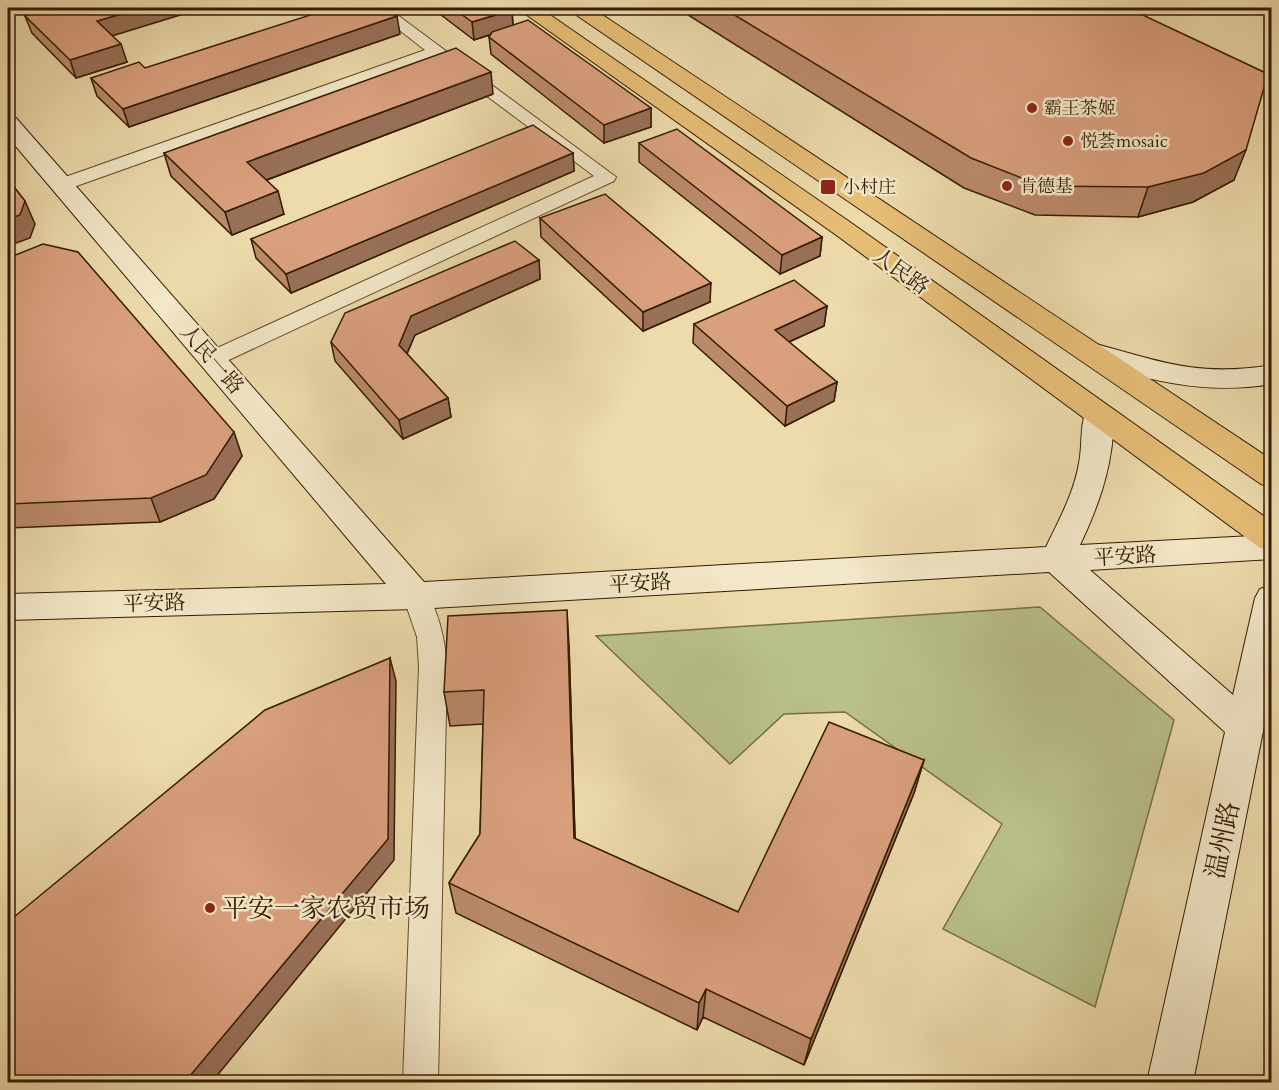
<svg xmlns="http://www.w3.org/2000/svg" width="1279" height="1090" viewBox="0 0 1279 1090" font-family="Cardo,'Noto Serif SC',serif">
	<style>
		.green { fill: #b9c089; stroke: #766e44; stroke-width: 1.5 }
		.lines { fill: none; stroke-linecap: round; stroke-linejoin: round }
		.lane-casing { stroke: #624b2b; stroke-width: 2 }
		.secondary-casing { stroke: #341b00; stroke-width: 2 }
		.primary-casing { stroke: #341b00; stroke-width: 2 }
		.lane { fill: #f3e8c9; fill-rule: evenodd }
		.secondary { fill: #f3e8c9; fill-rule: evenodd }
		.primary { fill: #e6be76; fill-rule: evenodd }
		.wall { fill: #bb8a6c; stroke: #341b00; stroke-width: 1.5 }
		.shaded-wall { fill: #997058; stroke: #341b00; stroke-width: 1.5 }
		.building { fill: #daa07e; stroke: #341b00; stroke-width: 1.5 }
		.poi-dot { fill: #8f2418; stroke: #f3e8c9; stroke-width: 2 }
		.labels { text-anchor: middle; stroke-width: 5; stroke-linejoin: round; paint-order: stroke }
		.far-poi-label { font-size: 18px; fill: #341b00; stroke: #f3e8c9; text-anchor: start }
		.street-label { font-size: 21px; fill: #341b00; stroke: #f3e8c9 }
		.near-street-label { font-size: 26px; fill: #341b00; stroke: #f3e8c9 }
		.near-poi-label { font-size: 26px; fill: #341b00; stroke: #f3e8c9; text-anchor: start }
	</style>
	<rect width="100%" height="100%" fill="#eddbac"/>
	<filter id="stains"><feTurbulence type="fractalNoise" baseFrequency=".00333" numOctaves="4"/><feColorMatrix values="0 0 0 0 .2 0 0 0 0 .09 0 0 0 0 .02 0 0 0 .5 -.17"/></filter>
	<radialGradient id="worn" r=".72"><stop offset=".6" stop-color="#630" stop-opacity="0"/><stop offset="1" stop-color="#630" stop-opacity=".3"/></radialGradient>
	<path class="green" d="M 1040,607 L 1174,720 L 1095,1007 L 943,929 L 1002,824 L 845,712 L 784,714 L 730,764 L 596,636 Z"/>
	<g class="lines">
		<defs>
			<path id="lane" d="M 371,8 L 388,8 L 616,177 L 614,181 L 220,364 L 212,366 L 204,364 L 201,359 L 204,354 L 594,176 L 436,58 L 68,189 L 54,189 L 51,185 L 54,181 L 425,50 Z
				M 416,586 L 425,589 C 439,613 445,639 447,666 L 438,1082 L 403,1082 L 419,666 L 417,637 L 403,596 L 407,589 Z"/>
			<path id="secondary" d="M 8,116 L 16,118 L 424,582 L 1046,547 C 1059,520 1074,493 1079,463 C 1083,445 1079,423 1088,407 L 1099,404 L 1110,407 C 1115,416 1113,423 1113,434 C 1110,474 1097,509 1080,545 L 1272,535 L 1272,559 L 1090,570 L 1233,695 L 1255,598 L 1260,589 L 1272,585 L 1272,686 L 1193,1082 L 1147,1082 L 1225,732 L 1049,572 L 416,609 L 8,620 L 8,594 L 386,584 L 8,137 Z
				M 1085,341 C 1157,360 1195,378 1272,365 L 1272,384 C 1200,396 1143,379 1075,356 L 1071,350 L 1075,344 Z"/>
			<path id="primary" d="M 517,8 L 540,8 L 857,227 L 1272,522 L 1272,551 L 1260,548 L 839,237 Z
				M 569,8 L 592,8 L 1272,460 L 1272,487 L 1261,484 L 572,12 Z"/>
		</defs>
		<use href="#lane" class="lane-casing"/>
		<use href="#secondary" class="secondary-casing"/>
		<use href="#primary" class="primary-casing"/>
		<use href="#lane" class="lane"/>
		<use href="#secondary" class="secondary"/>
		<use href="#primary" class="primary"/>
	</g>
	<path class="wall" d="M 432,8 L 509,8 L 512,10 L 513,25 L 651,108 L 651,127 L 604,143 L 491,54 L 489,37 L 490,35 L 474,40 Z
		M 677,8 L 1128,8 L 1234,180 L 1193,202 L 1138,217 L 1035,215 L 964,188 Z
		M 25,16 L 112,36 L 127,62 L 76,78 L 32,33 Z
		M 400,34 L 129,127 L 97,96 L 91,78 L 145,68 Z
		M 493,94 L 267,180 L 284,214 L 232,235 L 171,176 L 164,153 Z
		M 639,143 L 822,237 L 820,256 L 780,274 L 639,162 Z
		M 573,153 L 574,171 L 291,293 L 256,258 L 251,239 Z
		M 540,218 L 710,302 L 643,331 L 541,237 Z
		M 8,258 L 242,456 L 214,499 L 160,522 L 8,528 Z
		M 539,260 L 540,279 L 415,335 L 407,354 L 448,398 L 451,417 L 403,439 L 335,361 L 331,342 Z
		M 827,306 L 824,326 L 789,342 L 837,382 L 834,401 L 785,426 L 693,343 L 694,324 Z
		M 569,645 L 575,839 L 738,912 L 924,760 L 914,793 L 804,1065 L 703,1017 L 697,1030 L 456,913 L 449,883 L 480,834 L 483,724 L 450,726 L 444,692 Z"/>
	<path class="shaded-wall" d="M 142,8 L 203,8 L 102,39 L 97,21 Z
		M 512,10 L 513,27 L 474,40 L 472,22 Z
		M 397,16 L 400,34 L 129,127 L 123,109 Z
		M 121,44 L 127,62 L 76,78 L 70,60 Z
		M 491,72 L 493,94 L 253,185 L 247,162 Z
		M 651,108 L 651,127 L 604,143 L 604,125 Z
		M 1246,150 L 1234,180 L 1193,202 L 1138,217 L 1148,187 Z
		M 573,153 L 574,171 L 291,293 L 286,274 Z
		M 278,191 L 284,214 L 232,235 L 225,212 Z
		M 25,201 L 35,224 L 30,238 L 8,246 L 8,219 Z
		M 822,237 L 820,256 L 780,274 L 782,255 Z
		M 539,260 L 540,279 L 415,335 L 402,364 L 399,345 L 411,316 Z
		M 711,283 L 710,302 L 643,331 L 643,312 Z
		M 827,306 L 824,326 L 773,349 L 775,330 Z
		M 837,382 L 834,401 L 785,426 L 787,406 Z
		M 448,398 L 451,417 L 403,439 L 399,420 Z
		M 234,432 L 242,456 L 214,499 L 160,522 L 151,498 Z
		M 567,610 L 569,645 L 576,869 L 574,838 Z
		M 390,658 L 396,681 L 394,860 L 211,1083 L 184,1083 Z
		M 924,760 L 914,793 L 804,1065 L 811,1039 Z
		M 706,989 L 703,1017 L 697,1030 L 699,1003 Z"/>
	<path class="building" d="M 53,8 L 142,8 L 97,21 L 121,44 L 70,60 L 25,16 Z
		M 332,8 L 384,8 L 397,16 L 123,109 L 91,78 L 139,62 L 145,68 Z
		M 453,8 L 509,8 L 512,10 L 472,22 Z
		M 723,8 L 1128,8 L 1268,74 L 1246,150 L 1204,173 L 1148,187 L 1042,186 L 971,158 Z
		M 528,20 L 651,108 L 604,125 L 489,37 L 492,32 Z
		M 456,48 L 491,72 L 247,162 L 278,191 L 225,212 L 164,153 Z
		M 533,125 L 573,153 L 286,274 L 251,239 Z
		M 677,129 L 822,237 L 782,255 L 639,143 Z
		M 8,179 L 25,201 L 20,215 L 8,219 Z
		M 605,194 L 711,283 L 643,312 L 540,218 Z
		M 515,241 L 539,260 L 411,316 L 399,345 L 448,398 L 399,420 L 331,342 L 345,313 Z
		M 43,244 L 78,252 L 234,432 L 206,475 L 151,498 L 8,504 L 8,258 Z
		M 794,280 L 827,306 L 775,330 L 837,382 L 787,406 L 694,324 Z
		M 567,610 L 574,838 L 738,912 L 829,722 L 924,760 L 811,1039 L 706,989 L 699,1003 L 449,883 L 480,834 L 484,690 L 444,692 L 448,616 Z
		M 390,658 L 388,839 L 184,1083 L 8,1083 L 8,922 L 265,710 Z"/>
	<g class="poi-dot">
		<circle cx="1032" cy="108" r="6"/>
		<circle cx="1068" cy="141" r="6"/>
		<circle cx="1007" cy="186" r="6"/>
		<rect x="820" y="179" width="16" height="16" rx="3"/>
		<circle cx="210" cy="908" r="6"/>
	</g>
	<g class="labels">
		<g class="far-poi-label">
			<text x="1044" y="114">霸王茶姬</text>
			<text x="1080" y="147">悦荟mosaic</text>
			<text x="1019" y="192">肯德基</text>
			<text x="842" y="193">小村庄</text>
		</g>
		<g class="street-label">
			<text transform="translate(901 271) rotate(36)" y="7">人民路</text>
			<text transform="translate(212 359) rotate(49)" y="7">人民一路</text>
			<text transform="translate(1125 556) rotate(-3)" y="7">平安路</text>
			<text transform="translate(640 583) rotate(-3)" y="7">平安路</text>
			<text transform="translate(154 603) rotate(-2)" y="7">平安路</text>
		</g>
		<g class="near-street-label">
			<text transform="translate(1222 840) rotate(-78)" y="9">温州路</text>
		</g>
		<g class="near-poi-label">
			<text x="222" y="917">平安一家农贸市场</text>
		</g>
	</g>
	<rect width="1279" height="1090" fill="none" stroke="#eddbac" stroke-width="30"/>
	<rect x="9" y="9" width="1261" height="1072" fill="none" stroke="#341b00" stroke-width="3"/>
	<rect x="15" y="15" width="1249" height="1060" fill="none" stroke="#341b00" stroke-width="1.5"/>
	<rect width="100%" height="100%" filter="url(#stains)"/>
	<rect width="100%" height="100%" fill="url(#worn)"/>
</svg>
